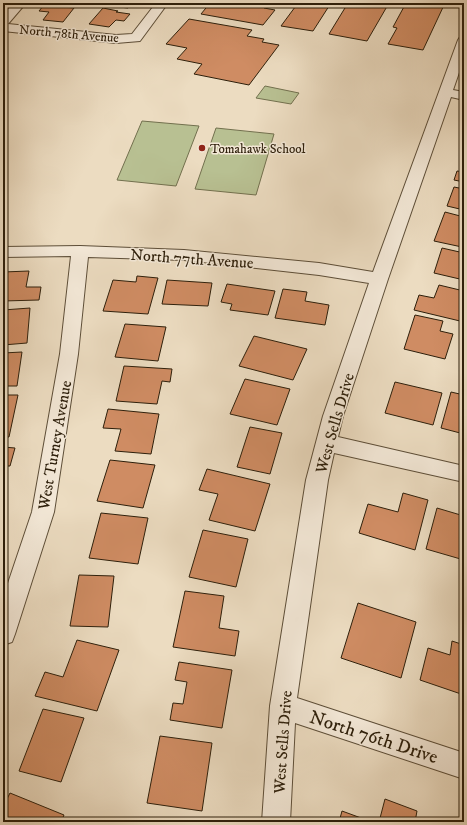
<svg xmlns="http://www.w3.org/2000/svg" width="467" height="825" viewBox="0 0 467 825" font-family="'IM FELL DW Pica',serif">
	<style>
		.green { fill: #b8c092; stroke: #72704e }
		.building { fill: #cf8c63; stroke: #2d1f0b }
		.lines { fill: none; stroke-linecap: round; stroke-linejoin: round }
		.minor-casing { stroke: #5d4e38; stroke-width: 2 }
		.minor { fill: #f3e8d7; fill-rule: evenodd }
		.poi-dot { fill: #8f2418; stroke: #f3e8d7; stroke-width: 1.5 }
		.labels { text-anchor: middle; stroke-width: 3; stroke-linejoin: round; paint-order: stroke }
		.far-street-label { font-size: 13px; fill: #2d1f0b; stroke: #f3e8d7 }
		.far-poi-label { font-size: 13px; fill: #2d1f0b; stroke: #f3e8d7; text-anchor: start }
		.street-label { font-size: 16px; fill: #2d1f0b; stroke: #f3e8d7 }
		.near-street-label { font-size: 19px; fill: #2d1f0b; stroke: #f3e8d7 }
	</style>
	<rect width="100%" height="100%" fill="#ecdcc1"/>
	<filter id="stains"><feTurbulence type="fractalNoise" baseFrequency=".005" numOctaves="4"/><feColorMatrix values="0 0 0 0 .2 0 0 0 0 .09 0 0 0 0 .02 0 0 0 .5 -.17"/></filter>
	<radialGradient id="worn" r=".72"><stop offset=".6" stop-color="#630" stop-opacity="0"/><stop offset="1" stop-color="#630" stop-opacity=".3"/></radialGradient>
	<path class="green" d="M 265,86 L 299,93 L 291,104 L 256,98 Z
		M 142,121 L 199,126 L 176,186 L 117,180 Z
		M 216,128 L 274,134 L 256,195 L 195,189 Z"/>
	<path class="building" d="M 104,3 L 132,3 L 128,8 L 102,5 Z
		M 210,3 L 268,3 L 264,8 L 275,10 L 263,25 L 201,14 Z
		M 298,3 L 331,3 L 313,31 L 281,26 Z
		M 348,3 L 389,3 L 367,41 L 329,34 Z
		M 406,3 L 445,3 L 423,50 L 388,44 L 397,28 L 393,27 Z
		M 44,5 L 74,8 L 63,22 L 43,20 L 49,12 L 39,11 Z
		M 103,8 L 118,11 L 116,12 L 130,14 L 124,21 L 116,20 L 109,27 L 89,24 Z
		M 189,19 L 252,30 L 247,36 L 264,39 L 262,42 L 279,45 L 249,85 L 194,74 L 202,64 L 177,59 L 187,48 L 166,44 Z
		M 457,171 L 464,172 L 464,182 L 454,180 Z
		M 454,187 L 464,189 L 464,210 L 447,206 Z
		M 445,212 L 464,217 L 464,241 L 462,247 L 434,241 Z
		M 442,248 L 464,253 L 464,280 L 434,273 Z
		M 29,271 L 26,287 L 41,287 L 39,300 L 3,301 L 3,272 Z
		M 137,276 L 158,278 L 148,314 L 103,311 L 113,280 L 136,282 Z
		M 167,280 L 212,283 L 208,306 L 162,304 Z
		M 227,284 L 275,291 L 268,315 L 230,310 L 232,304 L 221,302 Z
		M 439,285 L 464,291 L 464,307 L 460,321 L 414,310 L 419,295 L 434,298 Z
		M 283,289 L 307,292 L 305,301 L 329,305 L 325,325 L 275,318 Z
		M 30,308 L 27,343 L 3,345 L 3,310 Z
		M 415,315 L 443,321 L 440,331 L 453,334 L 445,359 L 404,349 Z
		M 125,324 L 166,327 L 158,361 L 115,357 Z
		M 254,336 L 307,349 L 293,380 L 239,366 Z
		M 22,352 L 17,386 L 3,386 L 3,353 Z
		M 124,366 L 172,369 L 170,382 L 162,381 L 157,404 L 116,401 Z
		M 245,379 L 290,389 L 277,425 L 230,414 Z
		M 395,382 L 442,393 L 433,425 L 385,413 Z
		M 451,392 L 464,395 L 464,434 L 441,428 Z
		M 3,395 L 18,395 L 9,437 L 3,437 Z
		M 108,409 L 159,414 L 151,454 L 115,451 L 121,429 L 103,428 Z
		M 250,427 L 282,433 L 270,474 L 237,467 Z
		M 3,447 L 15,448 L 10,466 L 3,466 Z
		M 110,460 L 155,465 L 143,508 L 97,501 Z
		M 207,469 L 270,484 L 255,531 L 209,520 L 218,494 L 199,490 Z
		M 403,493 L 428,500 L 415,550 L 359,533 L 368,504 L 398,512 Z
		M 437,508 L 464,516 L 464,560 L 426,549 Z
		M 101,513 L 148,518 L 138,564 L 89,558 Z
		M 203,530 L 248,539 L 236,587 L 189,577 Z
		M 79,575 L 114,576 L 108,627 L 70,626 Z
		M 185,591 L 224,596 L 219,628 L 239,631 L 235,656 L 173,647 Z
		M 358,603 L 416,622 L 401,678 L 341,658 Z
		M 77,640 L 119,650 L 97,711 L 35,696 L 45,672 L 63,677 Z
		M 452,641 L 464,645 L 464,695 L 420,680 L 428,648 L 450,655 Z
		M 179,662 L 232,670 L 222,728 L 170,720 L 173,703 L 183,704 L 187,682 L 175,680 Z
		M 43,709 L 84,718 L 61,782 L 19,771 Z
		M 160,736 L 212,743 L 202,811 L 147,803 Z
		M 10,793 L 64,815 L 61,822 L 3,822 L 3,807 Z
		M 385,799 L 417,811 L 415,822 L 379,822 Z
		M 342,811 L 372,822 L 339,822 Z"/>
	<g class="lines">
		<defs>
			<path id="minor" d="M 13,3 L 26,3 L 8,24 L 116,35 L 132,34 L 156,3 L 168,3 L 140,41 L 116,43 L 3,31 L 3,15 Z
				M 464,36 L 464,58 L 453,90 L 464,92 L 464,100 L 451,97 L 388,279 L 343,416 L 338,437 L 464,466 L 464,482 L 334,453 L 328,480 L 297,698 L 464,753 L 464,779 L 295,723 L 290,822 L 262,822 L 270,706 L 306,480 L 323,416 L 369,283 L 319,275 L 184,260 L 88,257 L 78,354 L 54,512 L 15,634 L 12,642 L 3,645 L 3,598 L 32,512 L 60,354 L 71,256 L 3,257 L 3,247 L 80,246 L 184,250 L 319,263 L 373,272 L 458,40 L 460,37 Z"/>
		</defs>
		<use href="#minor" class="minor-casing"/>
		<use href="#minor" class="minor"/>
	</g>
	<circle class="poi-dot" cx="202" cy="148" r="4"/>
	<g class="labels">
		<g class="far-street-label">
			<text transform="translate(69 33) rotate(5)" y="5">North 78th Avenue</text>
		</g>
		<g class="far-poi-label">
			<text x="210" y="153">Tomahawk School</text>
		</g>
		<g class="street-label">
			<text transform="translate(192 258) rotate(4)" y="6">North 77th Avenue</text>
			<text transform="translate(334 423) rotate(-74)" y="6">West Sells Drive</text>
			<text transform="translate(54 445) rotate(-80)" y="6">West Turney Avenue</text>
			<text transform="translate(282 742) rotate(-86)" y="6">West Sells Drive</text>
		</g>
		<g class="near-street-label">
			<text transform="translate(374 736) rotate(18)" y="7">North 76th Drive</text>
		</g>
	</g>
	<rect width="467" height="825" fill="none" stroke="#ecdcc1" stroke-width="16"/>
	<rect x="4" y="4" width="459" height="817" fill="none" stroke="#2d1f0b" stroke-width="2"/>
	<rect x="8" y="8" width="451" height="809" fill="none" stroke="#2d1f0b"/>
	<rect width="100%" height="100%" filter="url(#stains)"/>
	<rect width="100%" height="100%" fill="url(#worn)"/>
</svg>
